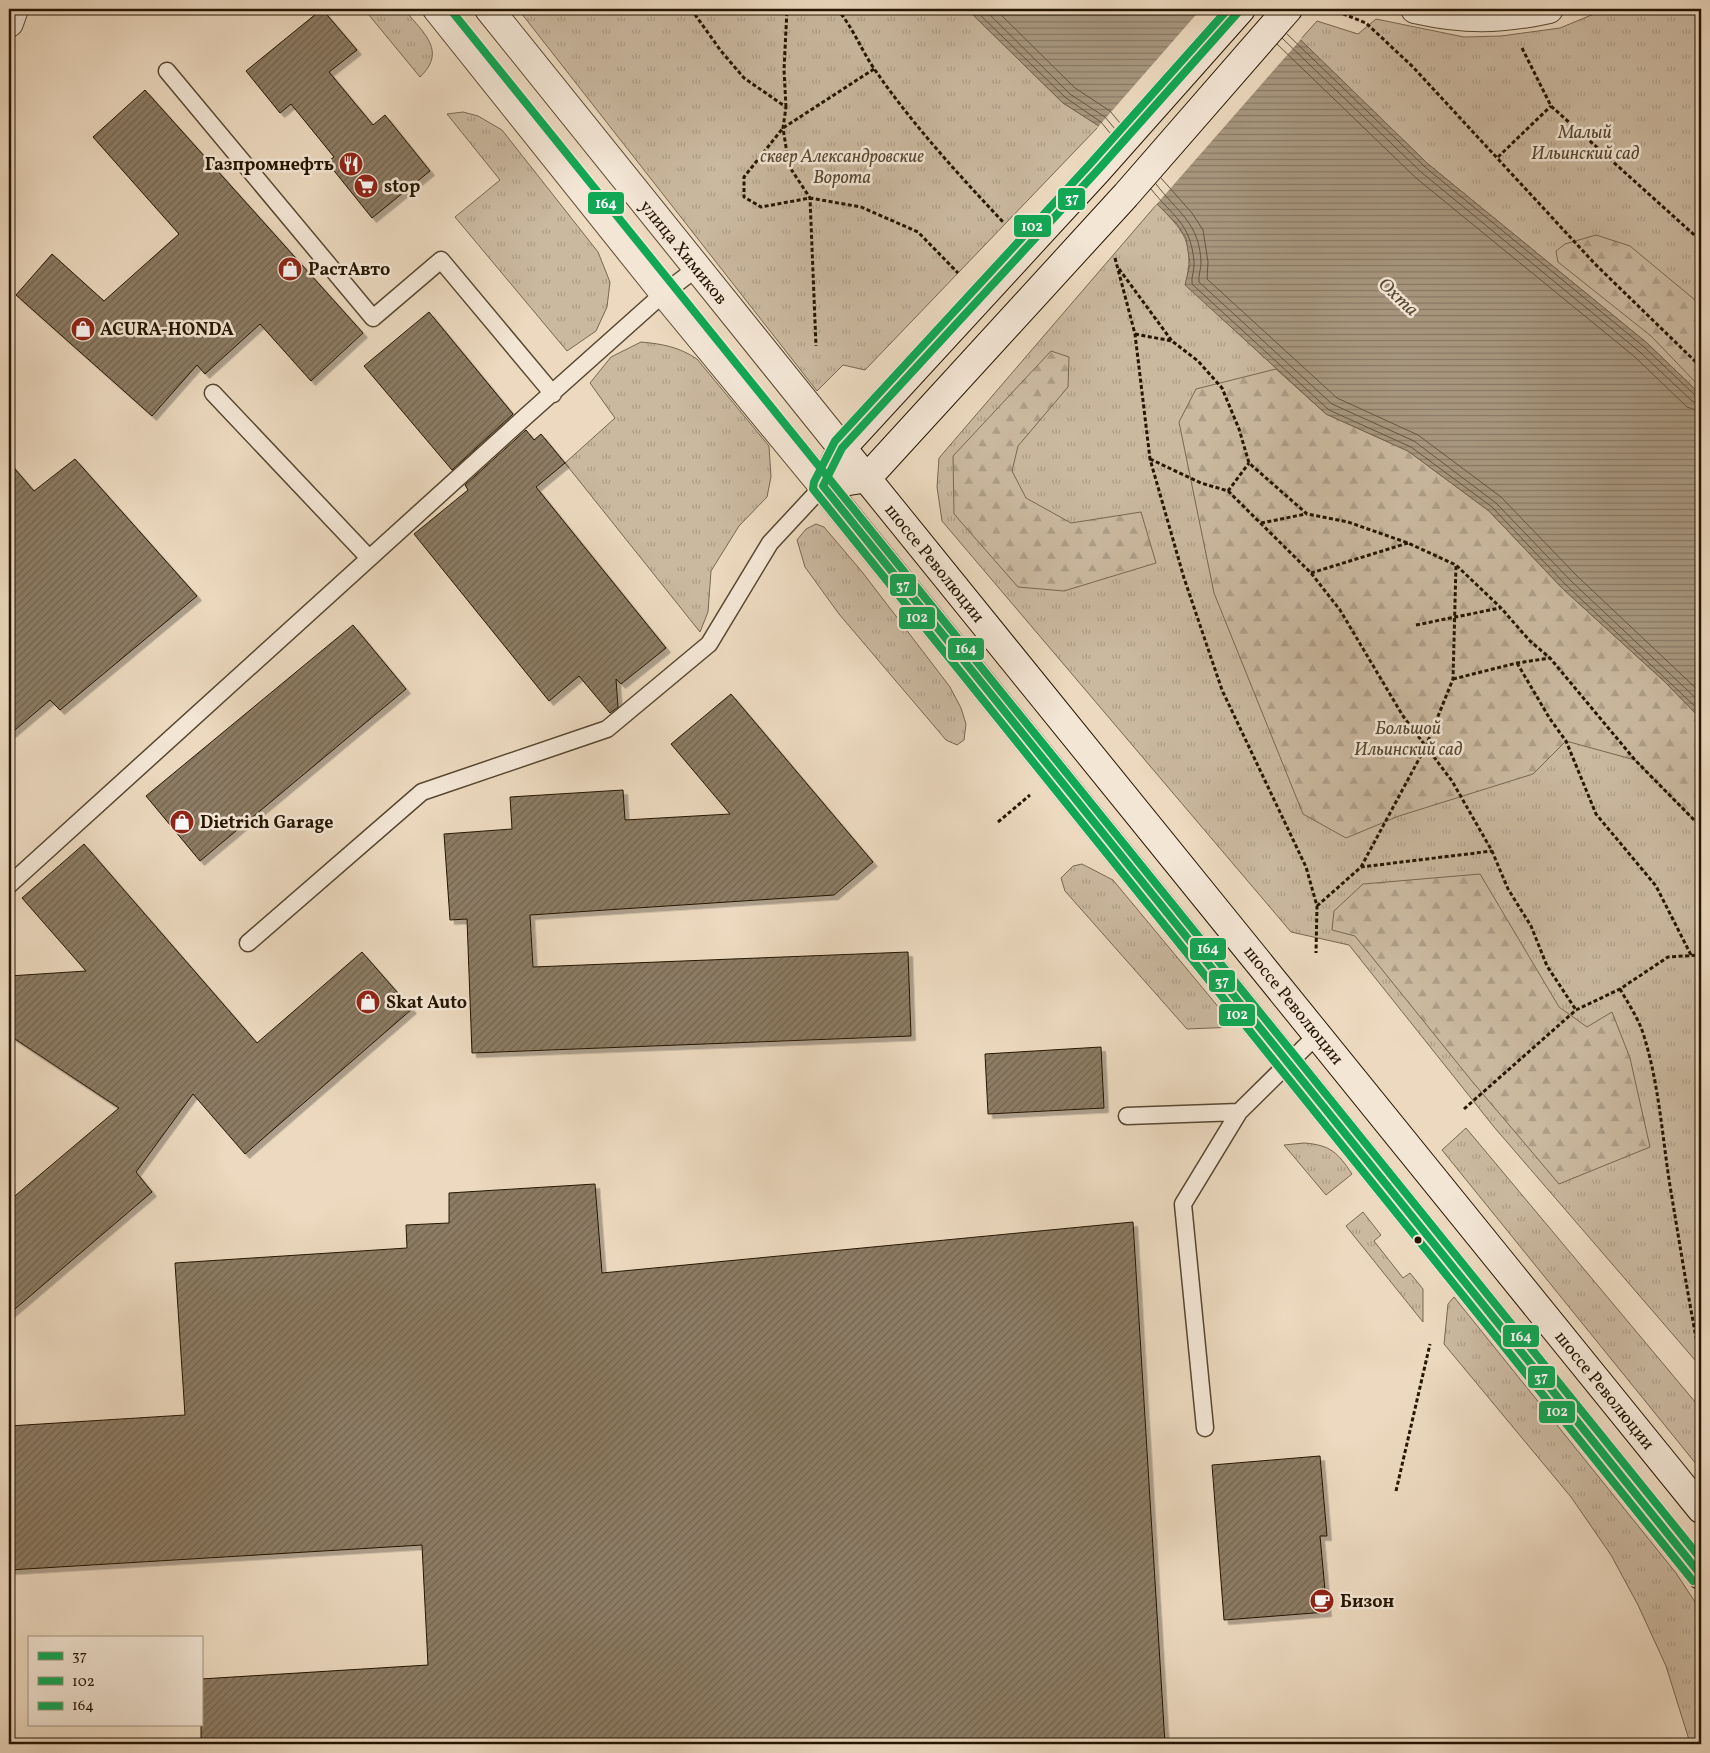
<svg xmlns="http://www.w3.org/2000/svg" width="1710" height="1753" viewBox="0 0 1710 1753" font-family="Vollkorn,serif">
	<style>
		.grass { fill: url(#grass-tufts); stroke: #786750 }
		.forest { fill: url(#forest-firs); stroke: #786750 }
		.water { fill: url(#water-rules); stroke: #74634d }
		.pier { fill: #ecd9bf }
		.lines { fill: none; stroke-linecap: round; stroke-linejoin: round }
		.shore { stroke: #665640; stroke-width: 1 }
		.building { fill: url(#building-hatch); stroke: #251602; filter: url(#shadow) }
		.service-casing { stroke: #574731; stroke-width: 19 }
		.minor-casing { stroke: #574731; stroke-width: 30 }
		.tertiary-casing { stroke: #574731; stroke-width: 30 }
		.secondary-casing { stroke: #251602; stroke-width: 30 }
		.path { stroke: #251602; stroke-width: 3; stroke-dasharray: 4 2.5; stroke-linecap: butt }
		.service { stroke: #f3e6d5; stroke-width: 16 }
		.minor { stroke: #f3e6d5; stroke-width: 28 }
		.tertiary { stroke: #f3e6d5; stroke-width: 28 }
		.secondary { stroke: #f3e6d5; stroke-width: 28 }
		.bus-1-casing { stroke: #f3e6d5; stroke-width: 11 }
		.bus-2-casing { stroke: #f3e6d5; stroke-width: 11 }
		.bus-3-casing { stroke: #f3e6d5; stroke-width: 11 }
		.bus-1 { stroke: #10a855; stroke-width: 8 }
		.bus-2 { stroke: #10a855; stroke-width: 8 }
		.bus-3 { stroke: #10a855; stroke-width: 8 }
		.bus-dot { fill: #251602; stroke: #f3e6d5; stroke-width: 2 }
		.labels { text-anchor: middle; stroke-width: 5; stroke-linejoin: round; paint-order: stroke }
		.park-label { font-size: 18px; font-style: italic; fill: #574731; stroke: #f3e6d5 }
		.poi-label { font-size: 18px; font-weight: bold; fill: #251602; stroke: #f3e6d5; text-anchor: start }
		.street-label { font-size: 18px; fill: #251602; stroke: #f3e6d5 }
		.water-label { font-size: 19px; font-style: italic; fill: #594a34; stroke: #f3e6d5 }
		.line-badge { stroke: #f3e6d5; stroke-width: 2 }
		.badge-label { font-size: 14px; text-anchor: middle; font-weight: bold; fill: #fff }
	</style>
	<defs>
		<pattern id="grass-tufts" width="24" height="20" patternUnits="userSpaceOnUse" patternTransform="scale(1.25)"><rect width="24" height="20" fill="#cab89f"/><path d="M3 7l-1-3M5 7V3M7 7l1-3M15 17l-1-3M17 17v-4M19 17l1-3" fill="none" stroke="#ad9d87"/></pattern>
		<pattern id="forest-firs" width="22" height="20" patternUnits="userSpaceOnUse" patternTransform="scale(1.25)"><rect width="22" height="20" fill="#cab89f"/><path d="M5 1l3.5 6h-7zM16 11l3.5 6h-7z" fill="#ad9d87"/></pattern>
		<pattern id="water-rules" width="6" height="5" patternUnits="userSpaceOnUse" patternTransform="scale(1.25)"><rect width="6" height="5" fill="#a8977f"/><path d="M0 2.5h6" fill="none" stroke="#897a66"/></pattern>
		<pattern id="building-hatch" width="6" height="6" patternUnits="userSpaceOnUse" patternTransform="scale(1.25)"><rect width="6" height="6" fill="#8c7b64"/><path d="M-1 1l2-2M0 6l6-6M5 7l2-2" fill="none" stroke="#726450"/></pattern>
		<filter id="shadow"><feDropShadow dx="4.5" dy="4.5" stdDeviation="0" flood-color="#0004"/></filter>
	</defs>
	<rect width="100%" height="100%" fill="#ecd9bf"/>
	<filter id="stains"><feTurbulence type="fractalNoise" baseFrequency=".004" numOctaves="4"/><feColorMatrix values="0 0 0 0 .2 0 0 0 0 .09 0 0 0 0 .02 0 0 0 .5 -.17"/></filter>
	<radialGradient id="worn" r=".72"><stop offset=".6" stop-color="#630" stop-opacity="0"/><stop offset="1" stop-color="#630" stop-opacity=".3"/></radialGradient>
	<path class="grass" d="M 364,9 L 404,9 C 422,32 448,50 420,77 Z
		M 518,9 L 967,9 L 1063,103 L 1099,126 L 865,370 L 843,365 L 817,391 Z
		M 1606,9 L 1701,9 L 1701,395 L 1647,343 L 1428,164 L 1300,40 L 1317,21 L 1358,34 L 1376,19 L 1464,37 L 1501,36 L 1560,28 Z
		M 463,112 L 478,116 L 502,130 L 598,252 L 610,282 L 607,307 L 596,331 L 567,351 L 455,217 L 500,180 L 447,114 Z
		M 1157,204 C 1186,233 1194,243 1186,285 L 1326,414 L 1701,719 L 1701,1367 L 1494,1127 L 1349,945 L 1291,932 L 942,521 L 937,487 L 939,458 Z
		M 641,342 C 663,344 679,347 697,359 L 769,446 L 771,477 L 767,497 L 739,526 L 711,571 L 708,612 L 700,632 L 565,463 L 615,418 L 590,383 L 611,357 Z
		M 816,524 L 824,527 L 863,573 L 950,687 L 961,708 L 966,724 L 964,740 L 957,745 L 946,740 L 839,614 L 805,567 L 797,540 L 806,529 Z
		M 1082,864 L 1113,880 L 1235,1027 L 1187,1029 L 1065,891 L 1061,878 L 1073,866 Z
		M 1466,1128 L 1701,1409 L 1701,1470 L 1442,1150 Z
		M 1304,1143 C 1331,1145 1338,1153 1352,1174 L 1326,1195 L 1284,1145 Z
		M 1363,1212 L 1381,1235 L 1374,1241 L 1403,1278 L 1410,1273 L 1423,1289 L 1423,1322 L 1346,1226 Z
		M 1454,1297 L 1676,1573 L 1701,1611 L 1701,1741 L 1690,1743 L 1666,1666 L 1638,1605 L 1611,1555 L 1571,1497 L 1444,1344 L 1448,1304 Z"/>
	<path class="forest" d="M 1596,235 L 1630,246 L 1701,305 L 1701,388 L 1651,336 L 1558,262 L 1556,251 L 1565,244 Z
		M 1051,351 L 1069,357 L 1068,387 L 1018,446 L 1012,471 L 1026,498 L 1071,523 L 1141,512 L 1156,563 L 1064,591 L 1018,587 L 954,514 L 953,456 Z
		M 1276,369 L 1326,414 L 1408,451 L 1489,511 L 1563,589 L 1665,682 L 1701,719 L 1701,827 L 1635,760 L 1566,741 L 1533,774 L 1399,816 L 1346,838 L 1303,814 L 1214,593 L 1179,422 L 1196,389 Z
		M 1480,874 L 1559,1007 L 1587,1027 L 1612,1012 L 1630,1058 L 1650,1147 L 1559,1184 L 1471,1080 L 1355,936 L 1332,930 L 1334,911 L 1363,884 Z"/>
	<path class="water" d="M 967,9 L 1269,9 L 1428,164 L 1647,343 L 1701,395 L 1701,719 L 1665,682 L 1563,589 L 1489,511 L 1408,451 L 1326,414 L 1185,285 L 1190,264 L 1186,238 L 1177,224 L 1157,204 L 1099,126 L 1063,103 Z"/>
	<path class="pier" d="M 1201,9 L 1272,9 L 1302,38 L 1155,206 L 1097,128 Z"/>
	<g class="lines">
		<path class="shore" d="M 974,9 L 1066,98 L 1101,122 L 1110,133
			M 984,9 L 1070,94 L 1105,117 L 1115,129
			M 995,9 L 1075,88 L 1110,111 L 1120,123
			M 1287,34 L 1425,167 L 1644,347 L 1696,396 L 1701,398
			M 1282,38 L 1421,172 L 1640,352 L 1692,401 L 1701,404
			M 1277,44 L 1416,178 L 1635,357 L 1687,407 L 1701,412
			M 1161,178 L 1192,213 L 1203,230 L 1208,262 L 1207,279 L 1337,398 L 1418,435 L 1501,497 L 1576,575 L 1701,693
			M 1156,184 C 1177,212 1200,223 1201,263 C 1201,269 1198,276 1199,282 L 1332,404 L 1414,441 L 1496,503 L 1571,581 L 1701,703
			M 1151,189 C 1173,217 1190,222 1194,261 C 1195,269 1191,277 1192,284 L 1329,410 L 1411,447 L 1492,507 L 1566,585 L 1701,712"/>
	</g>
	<path class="building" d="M 322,9 L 357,50 L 329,72 L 373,125 L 385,115 L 430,171 L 372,218 L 327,162 L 334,157 L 291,104 L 280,113 L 246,71 Z
		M 145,90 L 363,333 L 311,381 L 260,324 L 205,374 L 197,365 L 152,416 L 16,295 L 52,254 L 104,301 L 179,234 L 93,137 Z
		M 429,312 L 513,414 L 452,470 L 364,366 Z
		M 526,430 L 534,440 L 541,434 L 565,463 L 536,487 L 666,648 L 621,684 L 616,679 L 618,707 L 610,713 L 579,676 L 549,701 L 414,534 L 468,490 L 465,485 Z
		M 75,459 L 197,596 L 60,710 L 50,700 L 9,735 L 9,462 L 34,491 Z
		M 353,625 L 406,689 L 200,861 L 146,796 Z
		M 731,694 L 873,862 L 834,895 L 530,915 L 533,967 L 908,952 L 911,1036 L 472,1053 L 467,919 L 450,920 L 444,834 L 512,829 L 510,797 L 623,790 L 625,820 L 730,814 L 671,744 Z
		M 84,844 L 257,1043 L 362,952 L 412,1009 L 245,1154 L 193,1094 L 136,1172 L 152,1192 L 9,1314 L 9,1201 L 119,1108 L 9,1035 L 9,976 L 86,971 L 22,898 Z
		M 1101,1047 L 1104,1108 L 988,1114 L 985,1054 Z
		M 595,1184 L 602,1273 L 1133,1222 L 1165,1744 L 201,1744 L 201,1679 L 428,1665 L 422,1545 L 9,1570 L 9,1426 L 185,1415 L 175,1263 L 407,1248 L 406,1225 L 449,1223 L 449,1193 Z
		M 1320,1456 L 1327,1536 L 1320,1536 L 1327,1612 L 1224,1620 L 1212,1465 Z"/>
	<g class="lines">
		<defs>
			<path id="service" d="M 167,71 L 373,318 L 441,260 L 553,394
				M 213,393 L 369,558
				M 9,885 L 524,418 L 664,293 L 697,268
				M 248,943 L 422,792 L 607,729 L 709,644 L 770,543 L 823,486
				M 1127,1116 L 1239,1112
				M 1205,1428 L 1183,1204 L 1239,1112 L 1317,1035"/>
			<path id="minor" d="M 1415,9 C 1464,20 1499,20 1549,9
				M 9,23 L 14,9"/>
			<path id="tertiary" d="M 437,9 L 664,293 L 823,486
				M 489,9 L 842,448"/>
			<path id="secondary" d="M 842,448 L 1701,1509
				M 849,481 L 867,478 L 1126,195 L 1288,9
				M 823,486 L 1701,1575
				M 823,486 L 842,448 L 1097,171 L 1241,9"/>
		</defs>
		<use href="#service" class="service-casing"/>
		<use href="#minor" class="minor-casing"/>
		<use href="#tertiary" class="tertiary-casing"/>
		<use href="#secondary" class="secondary-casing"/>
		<path class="path" d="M 691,9 L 721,51 L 744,78 L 786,107 L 783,128 L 789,166 L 810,198 L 816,346
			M 837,9 C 853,27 861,50 875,70 C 913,125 958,174 1003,222
			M 1331,9 L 1366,23 L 1413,67 L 1595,264 L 1701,367
			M 1522,48 L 1551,106 L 1701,241
			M 874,69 L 783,128 L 744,177 L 744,197 L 761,207 L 810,198 L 861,207 L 918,232 L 958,273
			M 786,107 L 784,70 L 787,9
			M 1498,157 L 1551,106
			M 1115,258 L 1135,334 L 1150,459 L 1184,578 L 1222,690 L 1306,867 L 1317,906 L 1316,953
			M 1119,269 L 1172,341
			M 1135,334 L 1172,341 L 1198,361 L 1222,388 L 1239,429 L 1249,463 L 1307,514 L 1348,522 L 1408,543 L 1456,565 L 1501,608 L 1530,641 L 1550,658 L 1635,760 L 1701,827
			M 1150,459 L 1201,483 L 1228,491 L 1311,573 L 1340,610 L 1403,716 L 1452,781 L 1492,851 L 1508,889 L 1531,926 L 1547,966 L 1576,1010
			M 1228,491 L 1249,463
			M 1261,523 L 1306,514
			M 1311,573 L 1408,543
			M 1416,625 L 1500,608
			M 1517,663 L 1550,719 L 1566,741 L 1596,814 L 1656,886 L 1691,955
			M 1453,679 L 1517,663 L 1550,658
			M 998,822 L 1030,795
			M 1361,867 L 1426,746 L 1453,679 L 1456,565
			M 1317,906 L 1361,867 L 1492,851
			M 1620,989 C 1628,1003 1638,1018 1643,1033 C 1659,1083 1662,1135 1670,1186 C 1680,1245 1689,1304 1701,1362
			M 1464,1109 L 1576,1010 L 1620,989 L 1668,957 L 1701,955
			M 1396,1491 L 1430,1344"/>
		<use href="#service" class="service"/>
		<use href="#minor" class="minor"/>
		<use href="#tertiary" class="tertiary"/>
		<use href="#secondary" class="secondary"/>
		<defs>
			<path id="bus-1" d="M 1241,9 L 1097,171 L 842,448 L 823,486 L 1701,1575"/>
			<path id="bus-2" d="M 1228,9 L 1090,164 L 835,441 L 814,482 L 813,489 L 1693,1581"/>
			<path id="bus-3" d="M 450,9 L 1701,1559"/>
		</defs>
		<use href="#bus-1" class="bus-1-casing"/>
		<use href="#bus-2" class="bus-2-casing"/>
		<use href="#bus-3" class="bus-3-casing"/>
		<use href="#bus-1" class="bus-1"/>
		<use href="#bus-2" class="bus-2"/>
		<use href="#bus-3" class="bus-3"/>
	</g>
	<defs>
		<symbol id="restaurant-disc" viewBox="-11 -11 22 22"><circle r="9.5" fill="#8f2418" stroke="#f3e6d5"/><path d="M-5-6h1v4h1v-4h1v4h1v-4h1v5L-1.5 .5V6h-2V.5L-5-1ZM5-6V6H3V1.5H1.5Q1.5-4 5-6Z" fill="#fff"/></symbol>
		<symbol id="supermarket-disc" viewBox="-11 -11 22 22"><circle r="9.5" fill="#8f2418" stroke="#f3e6d5"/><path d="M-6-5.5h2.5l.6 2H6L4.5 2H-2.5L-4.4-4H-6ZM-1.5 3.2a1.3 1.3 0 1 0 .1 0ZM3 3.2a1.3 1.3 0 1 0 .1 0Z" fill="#fff"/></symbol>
		<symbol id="shop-disc" viewBox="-11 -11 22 22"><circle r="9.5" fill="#8f2418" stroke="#f3e6d5"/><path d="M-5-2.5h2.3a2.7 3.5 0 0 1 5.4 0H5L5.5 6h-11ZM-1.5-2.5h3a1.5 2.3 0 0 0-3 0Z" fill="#fff"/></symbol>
		<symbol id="cafe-disc" viewBox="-11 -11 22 22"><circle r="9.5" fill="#8f2418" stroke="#f3e6d5"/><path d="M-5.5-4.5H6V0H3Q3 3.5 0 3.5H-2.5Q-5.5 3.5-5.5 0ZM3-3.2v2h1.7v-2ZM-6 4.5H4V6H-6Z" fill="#fff"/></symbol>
	</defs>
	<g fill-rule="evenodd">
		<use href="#restaurant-disc" x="337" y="150" width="28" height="28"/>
		<use href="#supermarket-disc" x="352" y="172" width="28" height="28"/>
		<use href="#shop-disc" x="276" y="255" width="28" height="28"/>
		<use href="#shop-disc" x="69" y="315" width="28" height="28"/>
		<use href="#shop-disc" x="168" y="808" width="28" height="28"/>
		<use href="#shop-disc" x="354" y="988" width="28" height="28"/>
		<use href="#cafe-disc" x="1308" y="1587" width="28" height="28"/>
	</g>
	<circle class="bus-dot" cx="1418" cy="1240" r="4.5"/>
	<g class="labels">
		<g class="park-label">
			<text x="1585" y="138">Малый<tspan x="1585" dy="21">Ильинский сад</tspan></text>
			<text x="842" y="162">сквер Александровские<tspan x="842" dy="21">Ворота</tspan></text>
			<text x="1408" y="734">Большой<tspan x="1408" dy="21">Ильинский сад</tspan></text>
		</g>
		<g class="poi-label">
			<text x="334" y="170" text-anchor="end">Газпромнефть</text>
			<text x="384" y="192">stop</text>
			<text x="308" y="275">РастАвто</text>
			<text x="100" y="335">ACURA-HONDA</text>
			<text x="200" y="828">Dietrich Garage</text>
			<text x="386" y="1008">Skat Auto</text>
			<text x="1340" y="1607">Бизон</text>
		</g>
		<g class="street-label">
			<text transform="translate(684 252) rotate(51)" y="6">улица Химиков</text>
			<text transform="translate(935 563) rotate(51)" y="6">шоссе Революции</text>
			<text transform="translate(1294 1005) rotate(51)" y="6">шоссе Революции</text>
			<text transform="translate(1605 1390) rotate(51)" y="6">шоссе Революции</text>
		</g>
		<g class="water-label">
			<text transform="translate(1399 296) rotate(43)" y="7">Охта</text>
		</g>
	</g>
	<g class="line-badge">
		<rect x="1057" y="187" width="29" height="24" rx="5" fill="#10a855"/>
		<rect x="587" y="191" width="38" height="24" rx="5" fill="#10a855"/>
		<rect x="1013" y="214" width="39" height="24" rx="5" fill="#10a855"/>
		<rect x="889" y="573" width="28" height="24" rx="5" fill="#10a855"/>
		<rect x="898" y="606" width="38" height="24" rx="5" fill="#10a855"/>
		<rect x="947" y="637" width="38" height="24" rx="5" fill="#10a855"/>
		<rect x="1189" y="937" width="38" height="24" rx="5" fill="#10a855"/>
		<rect x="1208" y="969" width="28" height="24" rx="5" fill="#10a855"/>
		<rect x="1218" y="1003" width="38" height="24" rx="5" fill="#10a855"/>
		<rect x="1502" y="1324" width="38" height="24" rx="5" fill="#10a855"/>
		<rect x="1527" y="1365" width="29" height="24" rx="5" fill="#10a855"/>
		<rect x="1538" y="1400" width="38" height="24" rx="5" fill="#10a855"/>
	</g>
	<g class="badge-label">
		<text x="1072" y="203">37</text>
		<text x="606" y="208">164</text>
		<text x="1032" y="231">102</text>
		<text x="903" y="590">37</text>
		<text x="917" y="622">102</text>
		<text x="966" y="653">164</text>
		<text x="1208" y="953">164</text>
		<text x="1222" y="986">37</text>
		<text x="1237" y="1019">102</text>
		<text x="1521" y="1341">164</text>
		<text x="1541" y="1382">37</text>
		<text x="1557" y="1416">102</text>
	</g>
	<rect width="1710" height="1753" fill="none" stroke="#ecd9bf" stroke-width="30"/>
	<rect x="10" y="10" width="1690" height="1733" fill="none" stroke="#251602" stroke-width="2.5"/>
	<rect x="15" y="15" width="1680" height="1723" fill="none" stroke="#251602"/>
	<rect x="28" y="1636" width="175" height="90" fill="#f3e6d5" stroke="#a19381"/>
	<rect x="38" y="1652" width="25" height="8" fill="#10a855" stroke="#a19381"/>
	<text x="72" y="1660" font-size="15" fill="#251602">37</text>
	<rect x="38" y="1677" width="25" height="8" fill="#10a855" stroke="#a19381"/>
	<text x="72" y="1686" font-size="15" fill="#251602">102</text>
	<rect x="38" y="1702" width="25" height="8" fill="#10a855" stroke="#a19381"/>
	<text x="72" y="1710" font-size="15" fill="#251602">164</text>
	<rect width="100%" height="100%" filter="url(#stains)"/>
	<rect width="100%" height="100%" fill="url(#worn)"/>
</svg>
